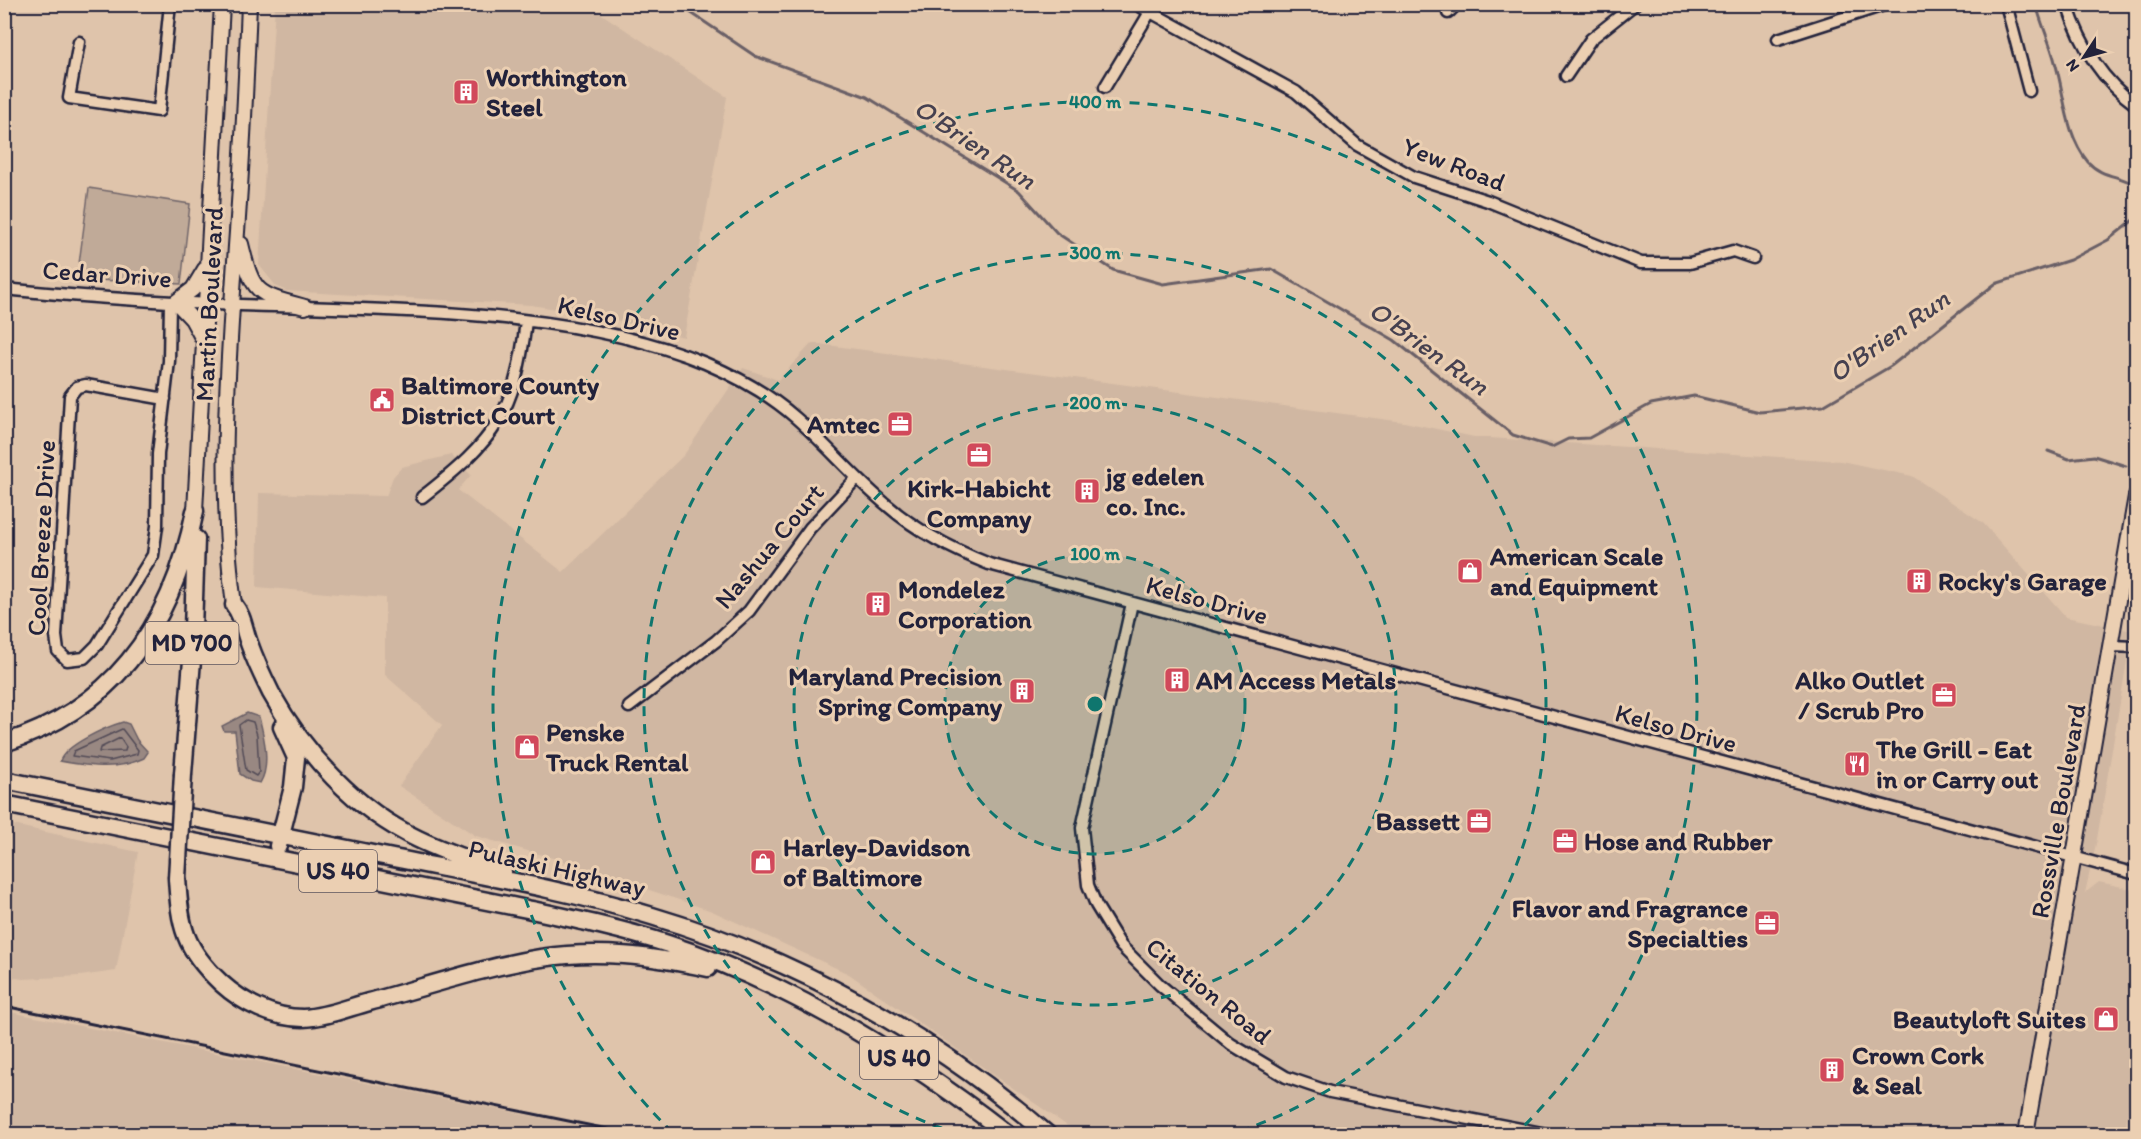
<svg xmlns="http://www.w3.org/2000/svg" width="2141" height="1139" viewBox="0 0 2141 1139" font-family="Itim,sans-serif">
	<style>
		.built { fill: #d0b7a2 }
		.green { fill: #c0aa98; stroke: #71666a; stroke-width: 1.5 }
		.water { fill: #998882; stroke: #695f66; stroke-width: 1.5 }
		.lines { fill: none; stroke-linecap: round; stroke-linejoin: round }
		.shore { stroke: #524b57; stroke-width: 1.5 }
		.stream { stroke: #695f66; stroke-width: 3 }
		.minor-casing { stroke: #22223b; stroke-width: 15 }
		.major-casing { stroke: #22223b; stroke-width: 18 }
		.highway-casing { stroke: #22223b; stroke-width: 21 }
		.minor { stroke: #ebcfb2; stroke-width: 10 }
		.major { stroke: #ebcfb2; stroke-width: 14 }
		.highway { stroke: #ebcfb2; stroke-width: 16 }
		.rail { stroke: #22223b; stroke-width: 3 }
		.highway-bridge-casing { stroke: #22223b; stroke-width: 21; stroke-linecap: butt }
		.highway-bridge { stroke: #ebcfb2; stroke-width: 16 }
		.ring { fill: none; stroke: #0f766e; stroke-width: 3; stroke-dasharray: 10 8 }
		.labels { text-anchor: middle; stroke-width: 6; stroke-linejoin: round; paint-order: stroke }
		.shield { fill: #ebcfb2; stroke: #5e565f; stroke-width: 1.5 }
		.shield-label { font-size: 24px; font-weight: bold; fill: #22223b }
		.poi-label { font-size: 26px; font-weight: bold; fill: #22223b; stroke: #ebcfb2; text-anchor: start }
		.street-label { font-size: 26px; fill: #22223b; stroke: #ebcfb2 }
		.water-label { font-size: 27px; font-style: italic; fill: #464150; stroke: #ebcfb2 }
		.centre { fill: #0f766e; stroke: #ebcfb2; stroke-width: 3 }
		.ring-label { font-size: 18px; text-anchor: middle; font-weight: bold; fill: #0f766e; stroke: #ebcfb2; stroke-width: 6; stroke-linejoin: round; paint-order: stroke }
	</style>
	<rect width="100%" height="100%" fill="#dfc4ab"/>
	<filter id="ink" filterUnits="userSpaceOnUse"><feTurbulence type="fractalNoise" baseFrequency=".0167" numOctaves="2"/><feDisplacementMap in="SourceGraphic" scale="12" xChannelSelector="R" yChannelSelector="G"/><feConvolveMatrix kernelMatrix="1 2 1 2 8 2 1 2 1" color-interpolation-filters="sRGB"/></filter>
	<g filter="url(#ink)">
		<path class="built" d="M 275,5 L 588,5 L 727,97 L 684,337 L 600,316 L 531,305 L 286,291 L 276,286 L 259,265 Z
			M 812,343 L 1404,422 L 1474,437 L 1841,461 L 1912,476 L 1983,523 L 2066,617 L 2132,631 L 2097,839 L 2085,893 L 2099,882 L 2136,890 L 2136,1051 L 2125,1134 L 1079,1134 L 849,974 L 712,911 L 563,861 L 476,836 L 399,786 L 442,725 L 385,675 L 385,598 L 257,587 L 259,493 L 386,496 L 393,477 L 402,467 L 451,455 L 471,475 L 458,490 L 563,572 L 684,455 L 743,368 L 778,380 Z
			M 4,823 L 138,852 L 116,971 L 80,976 L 23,979 L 5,976 Z
			M 5,1011 L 622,1134 L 5,1134 Z"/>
		<path class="green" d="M 89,188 L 190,204 L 181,284 L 77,279 Z"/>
		<path class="water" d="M 247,713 L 259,717 C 264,736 271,766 260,783 L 251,781 L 240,774 L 235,731 L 224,731 L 222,726 Z
			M 123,722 L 129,724 L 137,740 L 148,752 L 144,758 C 117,771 89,766 60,761 C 65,745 106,727 123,722 Z"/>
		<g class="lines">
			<path class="shore" d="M 246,720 L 253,722 L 257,735 L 259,772 L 256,776 L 246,770 L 239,725 Z
				M 122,729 L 138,750 L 137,754 L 110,761 L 72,756 L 74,751 Z
				M 120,738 L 126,747 L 125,751 L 99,752 L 100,748 Z"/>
			<path class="stream" d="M 678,4 L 755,56 L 867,97 L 1019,191 L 1057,233 L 1113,270 L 1163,284 L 1271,269 L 1394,340 L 1513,435 L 1552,447 L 1568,439 L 1589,438 L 1651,404 L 1694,396 L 1760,412 L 1823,406 L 1891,366 L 1995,284 L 2070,260 L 2108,240 L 2136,218
				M 2036,4 C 2041,24 2050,42 2055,62 C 2065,95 2065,134 2088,162 C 2102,178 2122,175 2136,186
				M 2048,451 L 2069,459 L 2094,456 L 2126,466"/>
			<defs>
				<path id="minor" d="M 1136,4 L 1296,92 L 1357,145 L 1414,177 L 1488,201 L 1641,263 L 1690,263 L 1733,251 L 1753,258
					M 2006,4 L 2029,91
					M 2067,4 C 2080,44 2102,81 2136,105
					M 1448,13 L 1457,4
					M 1778,39 L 1887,4
					M 79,42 L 69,98 L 159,111 L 170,4
					M 1566,76 L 1591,39 L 1635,4
					M 1105,87 L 1150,12
					M 4,289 C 95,298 184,304 275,306 C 410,311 580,311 705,363 C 738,377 769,394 796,418 C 828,446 855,479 888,506 C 918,532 952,549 989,564 L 2136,874
					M 165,399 L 86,385 L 77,387 L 70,396 L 56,636 L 58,651 L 67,660 L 84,658 L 97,645 L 153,555 L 157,526 L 158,454 L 169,361 L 170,302
					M 422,497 C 495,440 515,414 526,321
					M 1132,603 L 1082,828 L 1088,885 L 1096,905 L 1121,946 L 1160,985 L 1231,1044 L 1286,1077 L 1330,1092 L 1547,1134
					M 2111,646 L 2136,647
					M 629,707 L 716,641 L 749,611 L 810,528 L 856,479"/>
				<path id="major" d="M 241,244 C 253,294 256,294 305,307
					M 204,341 L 192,319 L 176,302 L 193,289 L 205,269
					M 195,511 L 222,4
					M 234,605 C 218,486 228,366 236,246 C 242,165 246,85 249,4
					M 2026,1134 L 2136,496"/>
				<path id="highway" d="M 234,605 C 243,616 244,630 249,643 C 255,660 263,677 271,693 C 304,753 356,810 418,839 C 445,852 475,862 503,872
					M 4,743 C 117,708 173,621 195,511
					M 183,774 L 192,660 L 196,539
					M 4,780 C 127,805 250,830 373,854 C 466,873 561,888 652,916 C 797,959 933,1035 1047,1134
					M 4,804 L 527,909 C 574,919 622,929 668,944 C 791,984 905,1055 1007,1134
					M 278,846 L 293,787 L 296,758 L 282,727
					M 177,878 C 180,927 184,948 221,983 C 243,1003 273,1018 303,1018 C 326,1017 347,1008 369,1002 C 426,987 483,967 541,958 C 598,949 651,956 708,968"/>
			</defs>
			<use href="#minor" class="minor-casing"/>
			<use href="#major" class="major-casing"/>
			<use href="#highway" class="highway-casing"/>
			<use href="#minor" class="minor"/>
			<use href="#major" class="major"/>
			<use href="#highway" class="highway"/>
			<path class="rail" d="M 4,1006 L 632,1134"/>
			<defs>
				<path id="highway-bridge" d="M 177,878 L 183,774"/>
			</defs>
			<use href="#highway-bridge" class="highway-bridge-casing"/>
			<use href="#highway-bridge" class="highway-bridge"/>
		</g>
	</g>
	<circle cx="1095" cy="704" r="150" fill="#0f766e" fill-opacity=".12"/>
	<g class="ring">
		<circle cx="1095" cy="704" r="150"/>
		<circle cx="1095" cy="704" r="301"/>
		<path d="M959 1134A451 451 0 1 1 1231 1134"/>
		<path d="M673 1133A602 602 0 1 1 1517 1133"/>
	</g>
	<defs>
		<symbol id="building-square" viewBox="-11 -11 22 22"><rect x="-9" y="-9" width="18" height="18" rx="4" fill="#d1495b" stroke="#ebcfb2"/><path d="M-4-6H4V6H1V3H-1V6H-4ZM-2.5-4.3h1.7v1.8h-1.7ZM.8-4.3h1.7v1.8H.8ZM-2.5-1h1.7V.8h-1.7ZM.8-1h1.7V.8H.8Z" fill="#fff"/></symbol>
		<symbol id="civic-square" viewBox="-11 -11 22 22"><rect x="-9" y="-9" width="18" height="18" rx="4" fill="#d1495b" stroke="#ebcfb2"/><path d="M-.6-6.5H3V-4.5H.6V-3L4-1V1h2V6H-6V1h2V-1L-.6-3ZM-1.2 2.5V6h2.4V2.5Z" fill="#fff"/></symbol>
		<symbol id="office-square" viewBox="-11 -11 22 22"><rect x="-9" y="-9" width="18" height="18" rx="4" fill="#d1495b" stroke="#ebcfb2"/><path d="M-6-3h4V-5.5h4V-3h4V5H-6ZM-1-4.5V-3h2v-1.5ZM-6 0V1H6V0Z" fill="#fff"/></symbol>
		<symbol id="shop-square" viewBox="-11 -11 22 22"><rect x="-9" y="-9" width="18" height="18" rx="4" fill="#d1495b" stroke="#ebcfb2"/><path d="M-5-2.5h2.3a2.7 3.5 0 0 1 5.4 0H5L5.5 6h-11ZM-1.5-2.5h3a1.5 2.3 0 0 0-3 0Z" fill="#fff"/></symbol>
		<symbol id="restaurant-square" viewBox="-11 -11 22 22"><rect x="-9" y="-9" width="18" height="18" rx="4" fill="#d1495b" stroke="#ebcfb2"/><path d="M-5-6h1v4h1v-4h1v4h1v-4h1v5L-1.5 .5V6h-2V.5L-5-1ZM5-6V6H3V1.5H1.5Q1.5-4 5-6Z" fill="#fff"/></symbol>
	</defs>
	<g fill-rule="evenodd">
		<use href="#building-square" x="451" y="77" width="30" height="30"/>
		<use href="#civic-square" x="367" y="385" width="30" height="30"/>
		<use href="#office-square" x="885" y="409" width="30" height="30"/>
		<use href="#office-square" x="964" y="440" width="30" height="30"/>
		<use href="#building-square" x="1072" y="476" width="30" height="30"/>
		<use href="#shop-square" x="1455" y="556" width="30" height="30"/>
		<use href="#building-square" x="1904" y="566" width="30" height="30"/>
		<use href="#building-square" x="863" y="589" width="30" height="30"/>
		<use href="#building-square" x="1162" y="665" width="30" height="30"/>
		<use href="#building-square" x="1007" y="676" width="30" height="30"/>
		<use href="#office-square" x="1929" y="680" width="30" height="30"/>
		<use href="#shop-square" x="512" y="732" width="30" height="30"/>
		<use href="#restaurant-square" x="1842" y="749" width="30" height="30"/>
		<use href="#office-square" x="1464" y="806" width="30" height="30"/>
		<use href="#office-square" x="1550" y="826" width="30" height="30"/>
		<use href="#shop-square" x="748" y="847" width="30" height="30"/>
		<use href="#office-square" x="1752" y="908" width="30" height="30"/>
		<use href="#shop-square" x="2091" y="1004" width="30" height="30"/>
		<use href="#building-square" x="1817" y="1055" width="30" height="30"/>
	</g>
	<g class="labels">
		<g class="shield">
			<rect x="145.5" y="622" width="93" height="42" rx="4.5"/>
			<rect x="299" y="850" width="78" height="42" rx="4.5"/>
			<rect x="860" y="1037" width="78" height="42" rx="4.5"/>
		</g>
		<g class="shield-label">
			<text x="192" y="651">MD 700</text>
			<text x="338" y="879">US 40</text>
			<text x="899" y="1066">US 40</text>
		</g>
		<g class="poi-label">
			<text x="486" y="86">Worthington<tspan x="486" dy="30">Steel</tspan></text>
			<text x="401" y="394">Baltimore County<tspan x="401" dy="30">District Court</tspan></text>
			<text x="880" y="433" text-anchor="end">Amtec</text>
			<text x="1106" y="485">jg edelen<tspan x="1106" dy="30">co. Inc.</tspan></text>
			<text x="979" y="497" text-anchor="middle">Kirk-Habicht<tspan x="979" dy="30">Company</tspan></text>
			<text x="1490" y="565">American Scale<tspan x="1490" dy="30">and Equipment</tspan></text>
			<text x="1938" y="590">Rocky's Garage</text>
			<text x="898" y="598">Mondelez<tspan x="898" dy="30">Corporation</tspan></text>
			<text x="1002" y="685" text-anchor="end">Maryland Precision<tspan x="1002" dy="30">Spring Company</tspan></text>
			<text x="1196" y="689">AM Access Metals</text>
			<text x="1924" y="689" text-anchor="end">Alko Outlet<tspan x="1924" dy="30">/ Scrub Pro</tspan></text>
			<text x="546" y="741">Penske<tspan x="546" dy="30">Truck Rental</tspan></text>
			<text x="1876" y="758">The Grill - Eat<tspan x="1876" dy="30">in or Carry out</tspan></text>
			<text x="1460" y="830" text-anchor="end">Bassett</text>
			<text x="1584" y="850">Hose and Rubber</text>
			<text x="783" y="856">Harley-Davidson<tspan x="783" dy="30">of Baltimore</tspan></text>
			<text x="1748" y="917" text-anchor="end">Flavor and Fragrance<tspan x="1748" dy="30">Specialties</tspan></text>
			<text x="2086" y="1028" text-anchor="end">Beautyloft Suites</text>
			<text x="1852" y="1064">Crown Cork<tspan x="1852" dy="30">&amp; Seal</tspan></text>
		</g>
		<g class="street-label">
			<text transform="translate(1454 164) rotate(21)" y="9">Yew Road</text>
			<text transform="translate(107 274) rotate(4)" y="9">Cedar Drive</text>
			<text transform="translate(209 304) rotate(-87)" y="9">Martin Boulevard</text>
			<text transform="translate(619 318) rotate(13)" y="9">Kelso Drive</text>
			<text transform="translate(41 538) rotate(-87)" y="9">Cool Breeze Drive</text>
			<text transform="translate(769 546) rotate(-50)" y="9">Nashua Court</text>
			<text transform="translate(1207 600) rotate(15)" y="9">Kelso Drive</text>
			<text transform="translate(1676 728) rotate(15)" y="9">Kelso Drive</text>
			<text transform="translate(2058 811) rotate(-80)" y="9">Rossville Boulevard</text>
			<text transform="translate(557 868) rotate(13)" y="9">Pulaski Highway</text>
			<text transform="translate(1209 991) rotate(39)" y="9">Citation Road</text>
		</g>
		<g class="water-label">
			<text transform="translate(975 144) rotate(34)" y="9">O'Brien Run</text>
			<text transform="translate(1889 336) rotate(-35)" y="9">O'Brien Run</text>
			<text transform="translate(1429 348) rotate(36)" y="9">O'Brien Run</text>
		</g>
	</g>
	<circle cx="1095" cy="704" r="9" class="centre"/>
	<g class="ring-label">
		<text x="1095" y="108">400 m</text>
		<text x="1095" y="259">300 m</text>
		<text x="1095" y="409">200 m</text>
		<text x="1095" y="560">100 m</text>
	</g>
	<rect width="2141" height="1139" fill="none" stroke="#ebcfb2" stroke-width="24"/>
	<rect x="12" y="12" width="2117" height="1115" fill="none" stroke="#22223b" stroke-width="2" filter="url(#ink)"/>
	<g transform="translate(2084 57) rotate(234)" stroke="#ebcfb2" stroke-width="4.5" paint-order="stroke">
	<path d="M0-4.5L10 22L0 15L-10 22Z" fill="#22223b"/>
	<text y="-9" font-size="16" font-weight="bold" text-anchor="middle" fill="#22223b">N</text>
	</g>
</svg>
